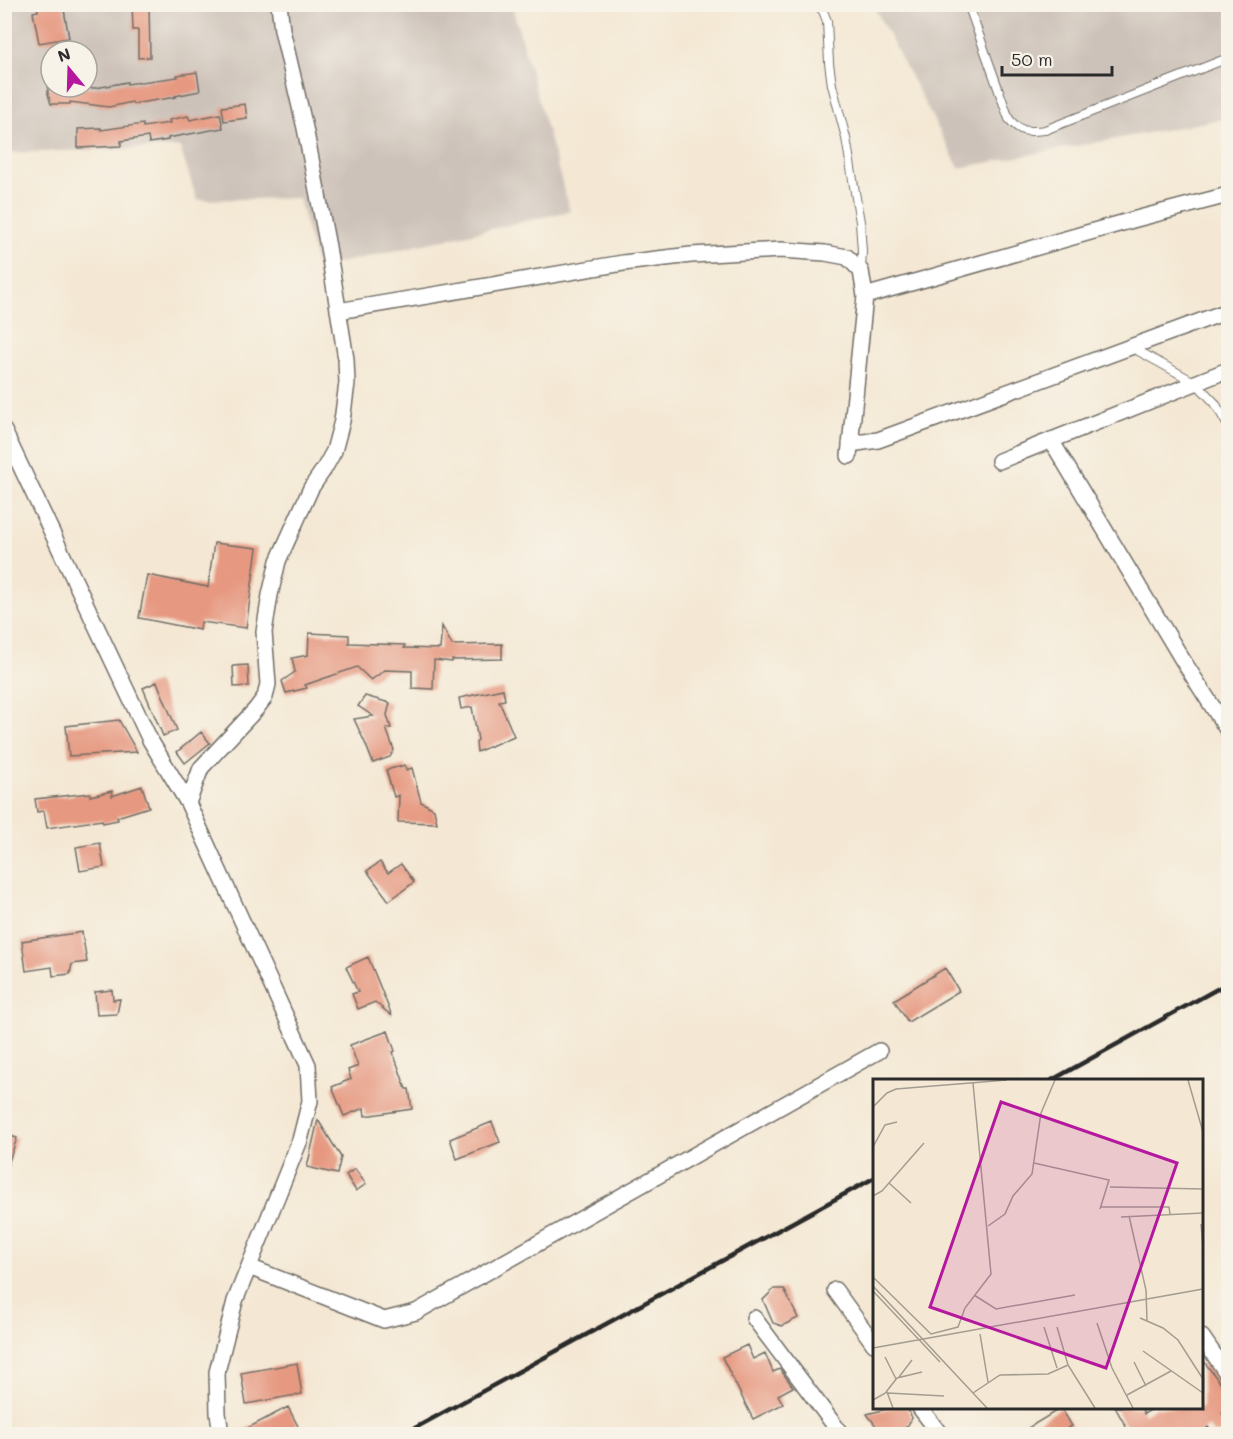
<svg xmlns="http://www.w3.org/2000/svg" width="1233" height="1439" viewBox="0 0 1233 1439" font-family="Mali,sans-serif">
	<style>
		.industrial { fill: #cdc2b9; fill-rule: evenodd }
		.building { fill: #e69880 }
		.lines { fill: none; stroke-linecap: round; stroke-linejoin: round }
		.service-casing { stroke: #716d66; stroke-width: 10 }
		.minor-casing { stroke: #716d66; stroke-width: 18 }
		.service { stroke: #fff; stroke-width: 8 }
		.minor { stroke: #fff; stroke-width: 15 }
		.rail { stroke: #2b2b2b; stroke-width: 4.5 }
		.inset-road { fill: none; stroke: #a49c90; stroke-width: 1.5 }
		.view { fill: #b5179e; fill-opacity: 0.15; stroke: #b5179e; stroke-width: 3 }
		.inset-edge { fill: none; stroke: #2b2b2b; stroke-width: 3 }
	</style>
	<rect width="100%" height="100%" fill="#f7f3e8"/>
	<filter id="ink" filterUnits="userSpaceOnUse"><feTurbulence type="fractalNoise" baseFrequency=".0167" numOctaves="2"/><feDisplacementMap in="SourceGraphic" scale="12" xChannelSelector="R" yChannelSelector="G"/><feConvolveMatrix kernelMatrix="1 2 1 2 8 2 1 2 1" color-interpolation-filters="sRGB"/></filter>
	<filter id="wash" filterUnits="userSpaceOnUse"><feTurbulence type="fractalNoise" baseFrequency=".008" numOctaves="4" result="noise"/><feDisplacementMap in="SourceGraphic" scale="24" xChannelSelector="R" yChannelSelector="G"/><feGaussianBlur stdDeviation="1.35" result="paint"/><feColorMatrix in="noise" values="0 0 0 0 0 0 0 0 0 0 0 0 0 0 0 0 0 1.4 0 .05"/><feComposite in="paint" operator="in"/></filter>
	<g filter="url(#wash)">
		<rect width="100%" height="100%" fill="#f4e8d4"/>
		<path class="industrial" d="M 4,5 L 535,5 L 513,10 L 570,211 L 317,268 L 299,198 L 197,200 L 180,147 L 5,153 ZM 51,51 L 87,51 L 87,87 L 51,87 Z
			M 873,5 L 1228,5 L 1228,118 L 959,168 Z"/>
		<g id="blocks">
			<path class="building" d="M 37,4 L 63,4 L 69,38 L 39,43 L 33,12 L 38,11 Z
				M 132,4 L 149,4 L 150,57 L 138,58 L 138,30 L 133,30 Z
				M 197,72 L 200,91 L 175,96 L 176,97 L 133,104 L 132,102 L 109,107 L 70,102 L 70,104 L 51,104 L 48,94 L 48,87 L 96,88 L 127,82 L 127,84 L 178,77 L 177,75 Z
				M 245,104 L 247,118 L 224,121 L 222,107 Z
				M 220,114 L 223,128 L 168,138 L 168,140 L 149,143 L 148,137 L 121,141 L 121,146 L 78,148 L 78,129 L 101,128 L 101,130 L 143,124 L 143,127 L 170,123 L 169,120 L 188,116 L 190,120 Z
				M 214,543 L 257,548 L 246,628 L 201,622 L 200,630 L 139,618 L 147,575 L 208,587 Z
				M 442,626 L 452,645 L 502,644 L 502,659 L 452,660 L 452,662 L 434,660 L 433,689 L 412,688 L 412,671 L 385,670 L 371,680 L 357,667 L 305,685 L 307,688 L 286,693 L 282,681 L 295,672 L 292,658 L 308,655 L 309,633 L 349,635 L 349,643 L 405,645 L 404,648 L 440,649 Z
				M 248,665 L 249,686 L 234,687 L 233,666 Z
				M 157,682 L 177,730 L 163,736 L 143,688 Z
				M 503,689 L 505,700 L 499,701 L 514,736 L 477,752 L 476,742 L 478,740 L 472,707 L 461,709 L 459,698 Z
				M 365,696 L 390,703 L 387,715 L 391,728 L 386,728 L 394,750 L 390,757 L 373,763 L 366,745 L 354,719 L 373,716 L 358,706 Z
				M 119,720 L 137,752 L 69,756 L 66,726 Z
				M 201,732 L 210,743 L 185,763 L 177,752 Z
				M 405,765 L 406,770 L 412,768 L 421,802 L 434,809 L 437,823 L 398,822 L 399,795 L 394,797 L 386,770 Z
				M 142,786 L 149,807 L 117,817 L 118,820 L 103,823 L 102,820 L 47,828 L 44,811 L 37,812 L 35,799 L 90,793 L 90,796 L 112,791 L 112,796 Z
				M 100,843 L 104,867 L 80,871 L 76,847 Z
				M 380,862 L 388,873 L 401,864 L 414,882 L 389,901 L 367,871 Z
				M 82,932 L 87,962 L 72,964 L 70,974 L 53,976 L 52,967 L 26,971 L 22,941 Z
				M 368,957 L 392,1016 L 375,1002 L 358,1009 L 352,994 L 358,992 L 346,967 Z
				M 945,968 L 959,991 L 908,1022 L 894,1000 Z
				M 112,990 L 113,1000 L 120,999 L 117,1014 L 97,1015 L 95,992 Z
				M 388,1031 L 395,1051 L 393,1052 L 406,1089 L 409,1089 L 412,1109 L 365,1116 L 364,1108 L 344,1116 L 332,1087 L 351,1079 L 348,1070 L 358,1066 L 350,1045 Z
				M 318,1120 L 341,1157 L 337,1174 L 307,1167 Z
				M 492,1122 L 500,1142 L 457,1159 L 450,1139 Z
				M 4,1134 L 17,1138 L 6,1170 L 4,1170 Z
				M 355,1169 L 366,1184 L 356,1191 L 346,1175 Z
				M 774,1289 L 784,1289 L 798,1318 L 782,1326 L 773,1323 L 763,1300 Z
				M 747,1345 L 753,1359 L 765,1353 L 773,1372 L 780,1369 L 793,1387 L 778,1395 L 783,1404 L 753,1419 L 722,1357 Z
				M 1202,1359 L 1228,1393 L 1228,1408 L 1222,1413 L 1228,1421 L 1228,1434 L 1214,1434 L 1208,1427 L 1200,1434 L 1130,1434 L 1115,1407 L 1141,1407 L 1144,1414 L 1155,1407 L 1202,1407 Z
				M 297,1363 L 302,1394 L 246,1404 L 241,1373 Z
				M 288,1407 L 302,1434 L 236,1434 Z
				M 894,1407 L 907,1407 L 912,1418 L 908,1425 L 895,1434 L 882,1434 L 867,1414 Z
				M 1061,1408 L 1072,1426 L 1059,1434 L 1018,1434 Z"/>
		</g>
	</g>
	<g filter="url(#ink)">
		<use href="#blocks" fill-opacity="0" stroke="#716d66" stroke-width="1.5"/>
		<g class="lines">
			<defs>
				<path id="service" d="M 807,4 L 817,5 L 823,11 L 827,21 L 829,63 L 832,85 L 846,138 L 860,222 L 862,251 L 861,270
					M 968,4 L 1009,119 C 1021,133 1027,132 1045,130 L 1228,58
					M 1133,348 L 1196,383 L 1215,403 L 1228,426"/>
				<path id="minor" d="M 865,296 L 1136,219 L 1228,195
					M 338,311 L 623,263 L 691,255 L 781,250 L 825,253 L 847,257 L 861,271 L 865,296 L 849,456
					M 4,431 L 150,740 L 188,803 L 308,1065 L 310,1101 L 300,1140 L 235,1301 L 217,1372 L 218,1413 L 221,1434
					M 1051,440 L 1182,659 L 1228,731
					M 850,444 L 878,440 L 1228,311
					M 999,461 L 1228,370
					M 188,803 L 201,768 L 256,709 L 265,697 L 268,684 L 264,632 L 270,595 L 278,561 L 311,488 L 324,469 L 334,451 L 342,421 L 347,383 L 346,359 L 328,247 L 305,128 L 282,30 L 279,4
					M 249,1267 L 384,1320 L 416,1312 L 879,1051
					M 835,1290 L 874,1344
					M 754,1318 L 841,1434
					M 1202,1337 L 1228,1375
					M 920,1408 L 940,1434"/>
			</defs>
			<use href="#service" class="service-casing"/>
			<use href="#minor" class="minor-casing"/>
			<use href="#service" class="service"/>
			<use href="#minor" class="minor"/>
			<path class="rail" d="M 1052,1080 L 1228,983
				M 404,1434 L 874,1178"/>
		</g>
	</g>
	<g transform="translate(873 1079)">
		<rect width="330" height="330" fill="#f4e8d4"/>
		<path class="inset-road" d="M 315,1 L 330,53M 0,28 L 14,14 L 23,10 L 134,1M 0,68 L 12,46 L 24,43M 161,84 L 236,101 L 227,130M 16,104 L 38,124M 237,108 L 330,110M 0,117 L 9,112 L 51,64M 227,128 L 296,128 L 297,135M 256,137 L 273,211 L 274,242M 248,138 L 330,134M 328,145 L 330,168M 115,147 L 132,135 L 140,117 L 159,95 L 168,34 L 182,1M 0,198 L 58,255 L 85,248 L 92,229 L 118,195 L 100,4M 0,207 L 114,329M 0,212 L 67,283M 101,216 L 123,230 L 202,216M 267,239 L 290,249 L 305,261 L 330,300M 224,244 L 239,289 L 260,329M 171,248 L 184,289M 184,248 L 195,286 L 222,329M 107,255 L 115,303M 0,269 L 330,210M 270,272 L 330,314M 12,278 L 23,300M 261,283 L 273,307M 26,298 L 39,281M 13,313 L 24,299 L 49,293M 15,314 L 71,317M 100,314 L 127,296 L 175,295 L 195,286M 254,316 L 298,292M 0,321 L 14,313 L 20,329"/>
		<path class="view" d="M 128,23 L 304,84 L 233,289 L 57,228 Z"/>
		<rect width="330" height="330" class="inset-edge"/>
	</g>
	<rect width="1233" height="1439" fill="none" stroke="#f7f3e8" stroke-width="24"/>
	<g transform="translate(69 69) rotate(341)"><circle r="28" fill="#f7f3e8" stroke="#a5a39c" stroke-width="1.5"/>
	<path d="M0-4.5L10 22L0 15L-10 22Z" fill="#b5179e"/>
	<text y="-9" font-size="16" font-weight="bold" text-anchor="middle" fill="#2b2b2b">N</text>
	</g>
	<path d="M1002 66v9h110v-9" fill="none" stroke="#2b2b2b" stroke-width="3"/>
	<text x="1011" y="66" font-size="18" fill="#2b2b2b" stroke="#f7f3e8" stroke-width="4.5" paint-order="stroke">50 m</text>
</svg>
